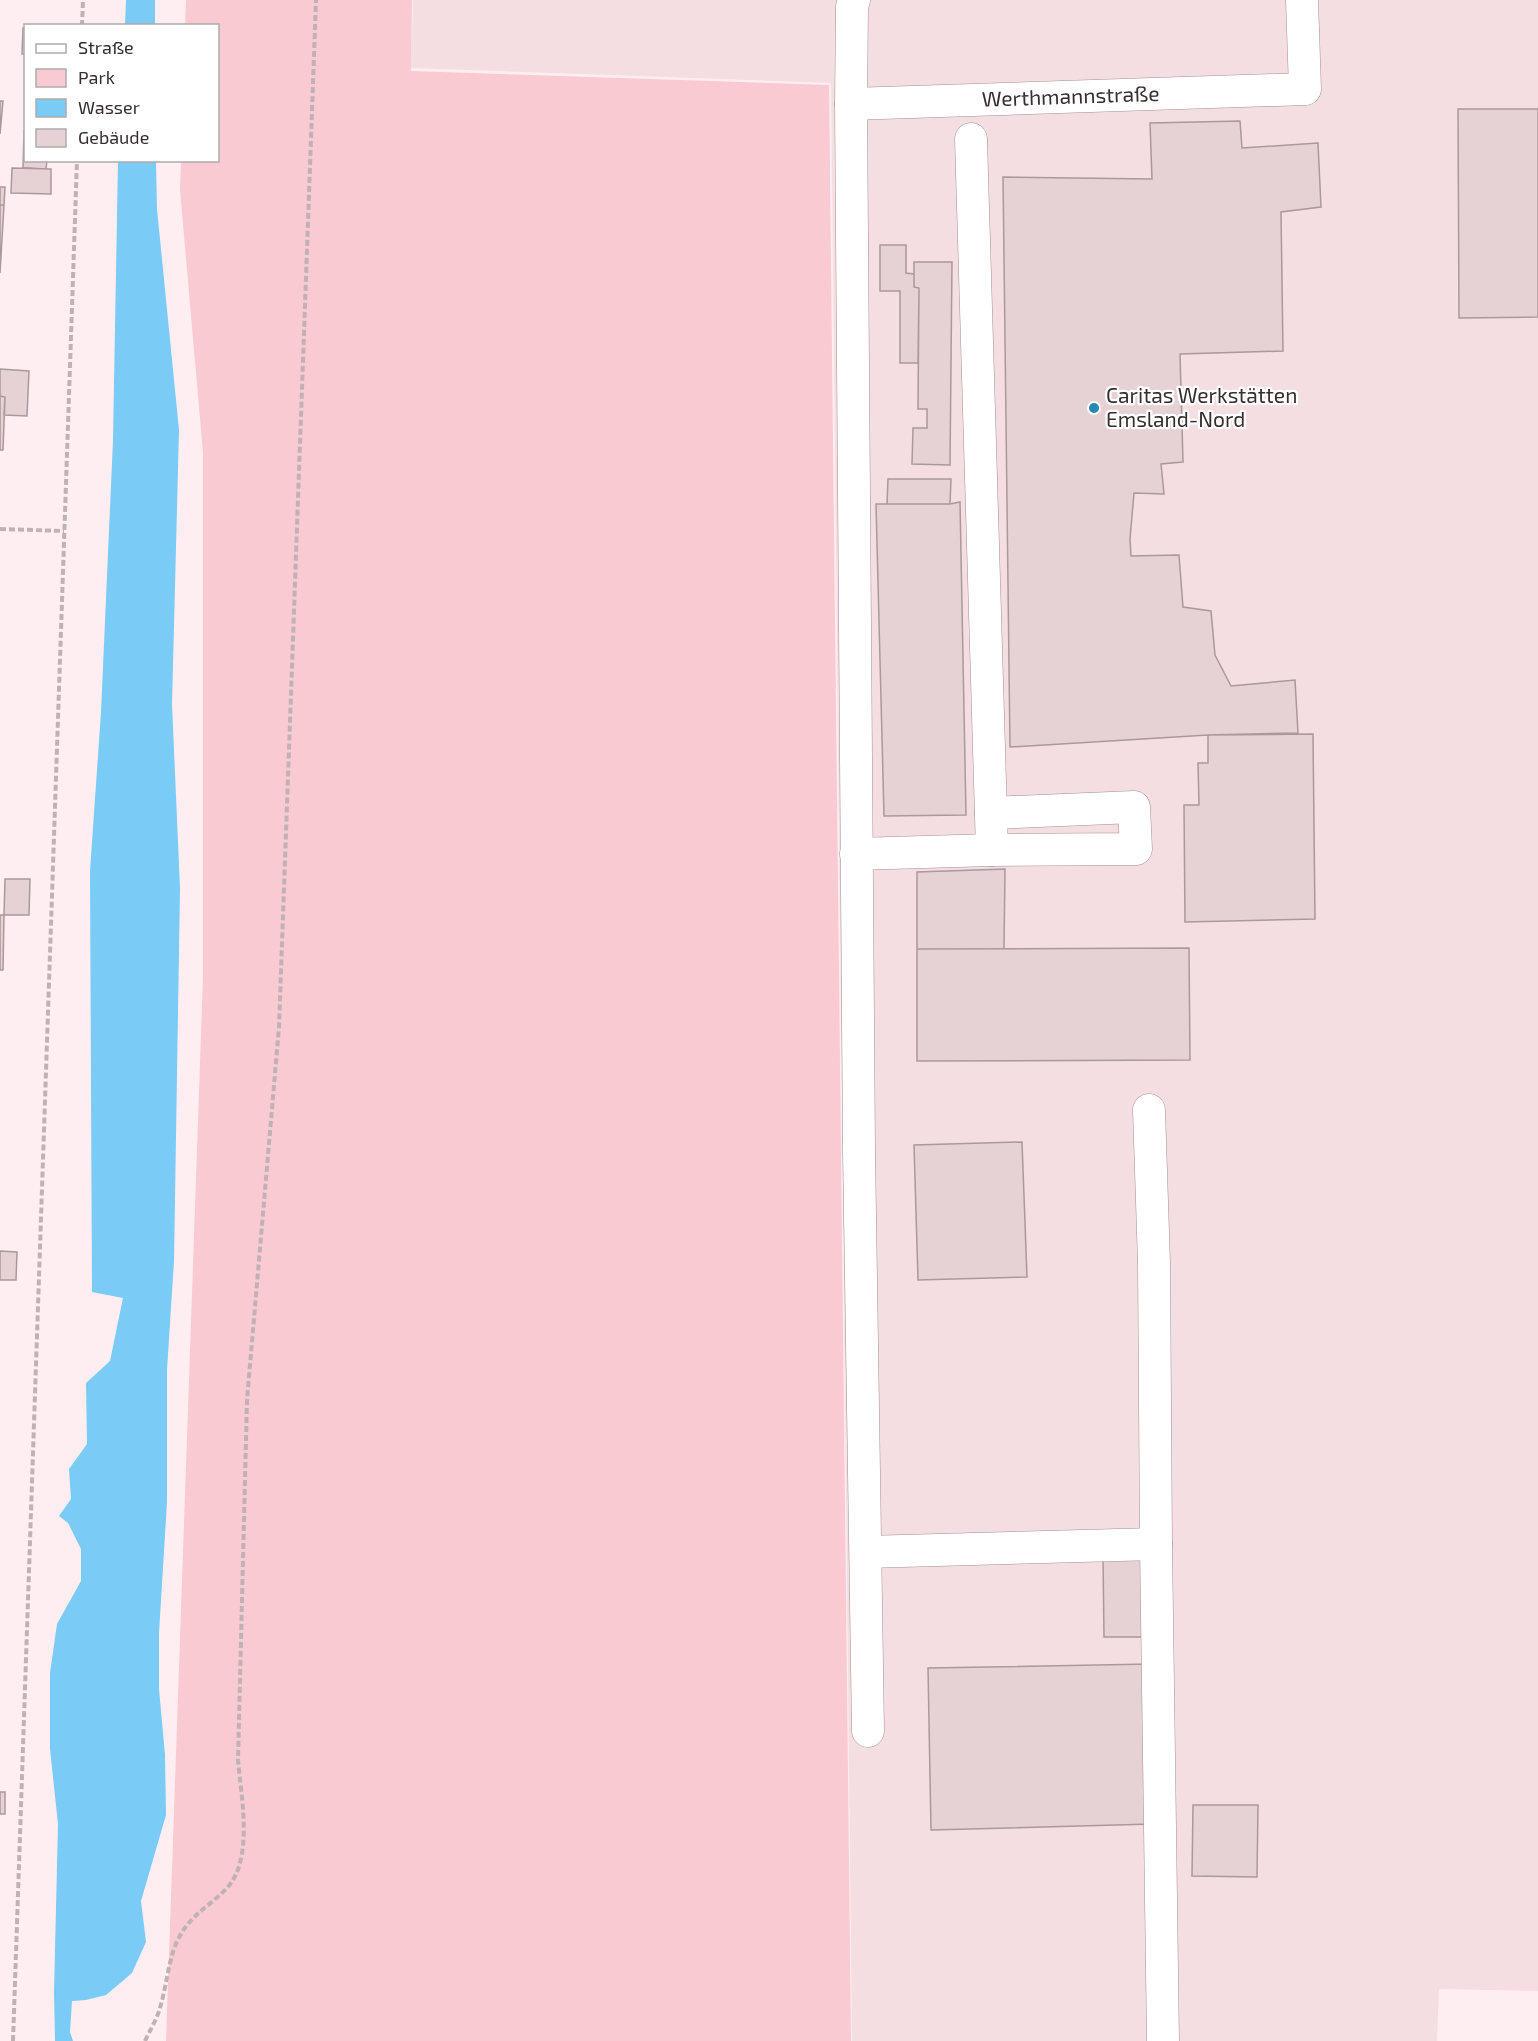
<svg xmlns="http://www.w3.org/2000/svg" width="1538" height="2041" viewBox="0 0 1538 2041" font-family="'Exo 2',sans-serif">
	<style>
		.built { fill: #f4dee1 }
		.green { fill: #facad2 }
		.water { fill: #7acbf6 }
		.building { fill: #e6d2d4; stroke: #ab989b; stroke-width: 1.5 }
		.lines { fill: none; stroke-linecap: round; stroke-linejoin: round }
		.minor-casing { stroke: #a29092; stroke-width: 33 }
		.path { stroke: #c0b1b4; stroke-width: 4; stroke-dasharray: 6 3; stroke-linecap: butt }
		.minor { stroke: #fff; stroke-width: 32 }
		.poi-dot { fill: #2988b3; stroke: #fff; stroke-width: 2 }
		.labels { text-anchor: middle; stroke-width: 4.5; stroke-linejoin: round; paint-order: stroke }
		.street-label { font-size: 21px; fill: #362e2f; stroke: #fff }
		.poi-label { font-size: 21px; fill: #362e2f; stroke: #fff; text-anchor: start }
	</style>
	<rect width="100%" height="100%" fill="#ffeef1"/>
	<path class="built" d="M 413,0 L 1538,0 L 1538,1991 L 1439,1989 L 1437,2041 L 852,2041 L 831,83 L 411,68 Z"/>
	<path class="green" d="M 186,0 L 412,0 L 411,71 L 829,85 L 851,2041 L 166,2041 L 203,977 L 203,453 L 180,190 L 181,161 L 218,160 L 218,26 L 185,25 Z"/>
	<path class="water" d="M 126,0 L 155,0 L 155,25 L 125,25 Z
		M 118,161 L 156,161 L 157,209 L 179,430 L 172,704 L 180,888 L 174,1261 L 167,1370 L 167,1502 L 159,1633 L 159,1689 L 165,1755 L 166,1815 L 141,1901 L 146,1942 L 132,1973 L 106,1995 L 86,2000 L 72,2001 L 70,2032 L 73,2041 L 55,2041 L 54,1992 L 58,1824 L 50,1749 L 50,1673 L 57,1624 L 81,1581 L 81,1549 L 68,1523 L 59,1516 L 71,1499 L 69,1469 L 87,1444 L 86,1383 L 110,1361 L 123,1298 L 92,1292 L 90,871 L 101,712 L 113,440 Z"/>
	<path class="building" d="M 23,28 L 26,28 L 26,54 L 22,54 Z
		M 0,101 L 3,101 L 0,134 Z
		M 1458,109 L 1538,109 L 1538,317 L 1459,318 Z
		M 1240,121 L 1242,148 L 1318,143 L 1321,207 L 1281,212 L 1283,351 L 1180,354 L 1183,462 L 1161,464 L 1164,494 L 1134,493 L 1130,539 L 1131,556 L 1179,555 L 1183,607 L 1211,611 L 1215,655 L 1231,686 L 1295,680 L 1298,733 L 1208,735 L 1010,747 L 1003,177 L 1152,179 L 1150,123 Z
		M 24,130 L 26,160 L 47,160 L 46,169 L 23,168 Z
		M 12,168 L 51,169 L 51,194 L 11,193 Z
		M 0,187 L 5,187 L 4,205 L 0,205 Z
		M 0,205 L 4,205 L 0,273 Z
		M 880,245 L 906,245 L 906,273 L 914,274 L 914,287 L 919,288 L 918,363 L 900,363 L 900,291 L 880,291 Z
		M 914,262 L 952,262 L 950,465 L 912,464 L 913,428 L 927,428 L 927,409 L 918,409 L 919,288 L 914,287 Z
		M 0,369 L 29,371 L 27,416 L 4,415 L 5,397 L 0,396 Z
		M 0,396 L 5,397 L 3,450 L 0,450 Z
		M 888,479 L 951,479 L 950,504 L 887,504 Z
		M 960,502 L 966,815 L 884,816 L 876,504 L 950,504 Z
		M 1313,734 L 1315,919 L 1185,922 L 1184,805 L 1199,805 L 1198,763 L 1208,763 L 1208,735 Z
		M 1005,869 L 1004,949 L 917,949 L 917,872 Z
		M 5,879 L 30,879 L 29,915 L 4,915 Z
		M 0,915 L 4,915 L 3,970 L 0,970 Z
		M 1189,948 L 1190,1060 L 917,1061 L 917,949 Z
		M 1022,1142 L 1027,1277 L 918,1280 L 914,1145 Z
		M 0,1251 L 17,1252 L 16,1280 L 0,1280 Z
		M 1144,1555 L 1145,1637 L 1104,1637 L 1103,1556 Z
		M 1150,1664 L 1152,1824 L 931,1830 L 928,1668 Z
		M 0,1792 L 5,1792 L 5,1814 L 0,1814 Z
		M 1193,1805 L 1258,1805 L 1257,1877 L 1192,1876 Z"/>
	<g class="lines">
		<defs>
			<g id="minor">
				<path id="s1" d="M 854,0 L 852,7 L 851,104 L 1305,89 L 1302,0"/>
				<path d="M 851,104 C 853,452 855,801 859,1150 C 861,1344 866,1537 868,1731"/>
				<path d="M 991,813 L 1134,807 L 1136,849 L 992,850"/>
				<path d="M 856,854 L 992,850 L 971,139"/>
				<path d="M 1149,1110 L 1154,1263 L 1156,1544"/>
				<path d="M 866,1552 L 1156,1544 L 1163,2041"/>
			</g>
		</defs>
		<use href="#minor" class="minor-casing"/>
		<path class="path" d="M 82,26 L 83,0
			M 0,529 L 64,531
			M 13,2041 L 77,160
			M 145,2041 C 150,2030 157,2019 160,2008 C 166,1988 168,1965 175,1946 C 187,1916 207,1909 227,1888 C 254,1859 241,1796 238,1760 L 247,1400 L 279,1027 L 316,0"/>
		<use href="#minor" class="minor"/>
	</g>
	<circle class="poi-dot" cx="1094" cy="408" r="6"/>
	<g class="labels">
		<g class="street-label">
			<text dy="7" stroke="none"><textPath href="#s1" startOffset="324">Werthmannstraße</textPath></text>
		</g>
		<g class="poi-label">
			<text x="1106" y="403">Caritas Werkstätten<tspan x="1106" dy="24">Emsland-Nord</tspan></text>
		</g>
	</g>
	<rect x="24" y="24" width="195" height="138" fill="#ffffff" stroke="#afabac" stroke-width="1.5"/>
	<rect x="36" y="44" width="30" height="9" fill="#ffffff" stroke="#afabac" stroke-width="1.5"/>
	<text x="78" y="54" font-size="18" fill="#362e2f">Straße</text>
	<rect x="36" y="69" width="30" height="18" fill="#facad2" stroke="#afabac" stroke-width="1.5"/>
	<text x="78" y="84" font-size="18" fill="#362e2f">Park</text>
	<rect x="36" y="99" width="30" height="18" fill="#7acbf6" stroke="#afabac" stroke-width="1.5"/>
	<text x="78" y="114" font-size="18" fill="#362e2f">Wasser</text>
	<rect x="36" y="129" width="30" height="18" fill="#e6d2d4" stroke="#afabac" stroke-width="1.5"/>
	<text x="78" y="144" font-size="18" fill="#362e2f">Gebäude</text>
</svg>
